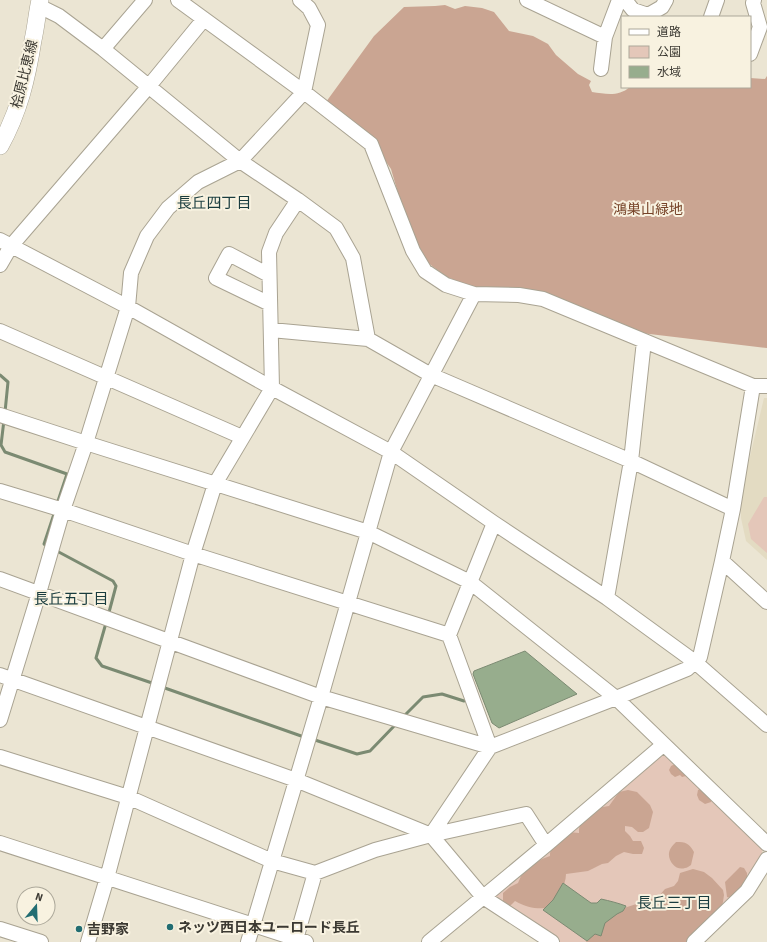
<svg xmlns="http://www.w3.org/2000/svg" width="767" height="942" viewBox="0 0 767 942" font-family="'Source Sans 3','Noto Sans JP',sans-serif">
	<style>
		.built { fill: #e3dbc2 }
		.green { fill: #e4c7b9 }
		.forest { fill: #caa592 }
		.water { fill: #97ad8d; stroke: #7b8a72 }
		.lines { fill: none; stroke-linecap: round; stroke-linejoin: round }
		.stream { stroke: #7b8a72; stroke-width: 3 }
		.minor-casing { stroke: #a9a392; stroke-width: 16 }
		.major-casing { stroke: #a9a392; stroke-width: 18 }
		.minor { stroke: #fff; stroke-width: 14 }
		.major { stroke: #fff; stroke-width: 17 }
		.poi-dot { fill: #226d72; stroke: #f8f2e0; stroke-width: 1.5 }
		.labels { text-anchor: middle; stroke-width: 4; stroke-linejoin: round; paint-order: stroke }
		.street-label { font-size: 14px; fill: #3b3932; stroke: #f8f2e0 }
		.park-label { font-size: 14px; fill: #754227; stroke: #f8f2e0 }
		.poi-label { font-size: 14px; font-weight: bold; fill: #3b3932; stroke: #f8f2e0; text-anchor: start }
		.neighbourhood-label { font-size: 15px; fill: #193c3e; stroke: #f8f2e0 }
	</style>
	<rect width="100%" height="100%" fill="#ebe5d3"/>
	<path class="built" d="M 764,398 L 767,398 L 767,560 L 746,541 L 741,518 L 741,494 Z"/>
	<path class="green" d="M 764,497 L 767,497 L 767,553 L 751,539 L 748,524 Z
		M 663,755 L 667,755 L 763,848 L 762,853 L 742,888 L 688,942 L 558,942 L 493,895 Z"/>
	<path class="forest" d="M 445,5 L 455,9 L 465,6 L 482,8 L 494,12 L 509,31 L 533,36 L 548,44 L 556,55 L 578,74 L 591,81 L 589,85 L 592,92 C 606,94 618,97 630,87 L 750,87 L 750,78 L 765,79 L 767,76 L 767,348 L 633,332 L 535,294 L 480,290 L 447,277 L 428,263 L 414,237 L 398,193 L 391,169 L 365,131 L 326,102 L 374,36 L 404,7 L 435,6 Z
		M 673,765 L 676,765 L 687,771 L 686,776 L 682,777 L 680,775 L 675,777 L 671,774 L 669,770 L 671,766 Z
		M 704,787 L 713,795 L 711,802 L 705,804 L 699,800 L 697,795 L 698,790 Z
		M 628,790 L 637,792 L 650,805 L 653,812 L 649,828 L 643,832 L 638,832 L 632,827 L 625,826 L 625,831 L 630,836 L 633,841 L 641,841 L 644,848 L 642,854 L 633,854 L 624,852 L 616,856 L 608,863 L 602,864 L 588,871 L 566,874 C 566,887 556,898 549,908 C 535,909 528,908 515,901 L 510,906 L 503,901 L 503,893 L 510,887 L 518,883 L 521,876 L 528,868 L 542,859 L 550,856 C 550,840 564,830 579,833 C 579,813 592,808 609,806 L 619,792 Z
		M 676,842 C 686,842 689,843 694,852 L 691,865 C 689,866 687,868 685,868 C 676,871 668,861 669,853 C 670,848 672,846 676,842 Z
		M 740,867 L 744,868 L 747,873 L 747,886 L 735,899 L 727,897 L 725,882 Z
		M 693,869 L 704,872 L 712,878 L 723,890 L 724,895 L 723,902 L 720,912 L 690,942 L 586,942 L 590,935 L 621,909 L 658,897 L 665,889 L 674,886 L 678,881 L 680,873 Z"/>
	<path class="water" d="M 525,651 L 577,694 L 499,728 L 492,723 L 473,674 L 474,671 Z
		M 563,883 L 591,903 L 597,903 L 601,899 C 610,901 618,903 626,906 L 623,911 L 617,914 L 605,923 L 601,936 L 595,934 L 587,941 L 543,910 L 553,900 Z"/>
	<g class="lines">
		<path class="stream" d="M 0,375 L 8,382 L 5,412
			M 4,420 L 1,445 L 5,452 L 67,474 L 57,504
			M 48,547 L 44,544 L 55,511
			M 55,550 L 113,581 L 116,586 L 108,616
			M 106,623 L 96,658 L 102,666 L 155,684
			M 162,687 L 304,737
			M 404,716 L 423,697 L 442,694 L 464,701
			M 312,739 L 357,754 L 370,751 L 397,723"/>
		<defs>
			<path id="minor" d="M 178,0 L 304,92 L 371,144 L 413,251 L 425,271 L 446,285 L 474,294 L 519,295 L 543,299 L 753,386 L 767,386
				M 527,0 L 605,37 L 619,0
				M 625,0 L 633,10 L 648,15 L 662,7 L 666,0
				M 39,6 L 59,16 L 103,49 L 240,161 L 298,200 L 276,233 L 269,252 L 272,388 L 215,484 L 193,554 L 107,878 L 88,942
				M 711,17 L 717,0
				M 103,49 L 145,0
				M 750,54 L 760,27 L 753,3 L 754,0
				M 601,69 L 605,37
				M 298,200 L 336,228 L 353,258 L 368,339 L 431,375 L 631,461 L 733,509 L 722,561
				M 0,240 L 128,307 L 272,388 L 391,452 L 494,523 L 607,598 L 695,662 L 767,725
				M 0,265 L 11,246 L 149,86 L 204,19
				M 269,275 L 229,254 L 216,278 L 270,304
				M 271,330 L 368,339
				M 0,331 L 242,437
				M 0,415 L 86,443 L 368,532 L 470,582 L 616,698 L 767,844
				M 0,491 L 63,510 L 193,554 L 449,635 L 490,747 L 431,835
				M 733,509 L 753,386
				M 0,579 L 321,697 L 490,747 L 616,698 L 687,669 L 700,657 L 722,561 L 767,602
				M 607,598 L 631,461 L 644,341
				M 449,635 L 494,523
				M 0,675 L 296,780 L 431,835 L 483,897 L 552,942
				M 0,720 L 39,593 L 63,510 L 86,443 L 128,307 L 131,273 L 147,236 L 168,208 L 198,182 L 240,161 L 304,92 L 318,25 L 309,8 L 300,0
				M 0,757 L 128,797 L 272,861 L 315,873 L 375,850 L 431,835 L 526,814 L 546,845
				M 0,843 L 306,942
				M 0,929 L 41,942
				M 296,939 L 315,873
				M 248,942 L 321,697 L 391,452 L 474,294
				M 429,942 L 546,845 L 663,745
				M 694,942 L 747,891 L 767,859"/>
			<path id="major" d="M 0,146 C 19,112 27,78 33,40 C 36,27 37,13 40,0"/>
		</defs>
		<use href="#minor" class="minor-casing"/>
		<use href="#major" class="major-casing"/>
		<use href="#minor" class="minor"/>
		<use href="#major" class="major"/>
	</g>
	<g class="poi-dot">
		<circle cx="170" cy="927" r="4"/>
		<circle cx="79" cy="929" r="4"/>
	</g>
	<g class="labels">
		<g class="street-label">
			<text transform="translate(24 74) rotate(-76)" y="5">桧原比恵線</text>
		</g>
		<g class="park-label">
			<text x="648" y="214">鴻巣山緑地</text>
		</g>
		<g class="poi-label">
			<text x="178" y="932">ネッツ西日本ユーロード長丘</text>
			<text x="87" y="934">吉野家</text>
		</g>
		<g class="neighbourhood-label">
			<text x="214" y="208">長丘四丁目</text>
			<text x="71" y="604">長丘五丁目</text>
			<text x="674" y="908">長丘三丁目</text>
		</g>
	</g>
	<rect x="621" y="16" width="130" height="72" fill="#f8f2e0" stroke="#aca89a"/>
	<rect x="629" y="29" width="20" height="6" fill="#ffffff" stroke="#aca89a"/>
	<text x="657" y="36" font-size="12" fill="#3b3932">道路</text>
	<rect x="629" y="46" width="20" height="12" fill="#e4c7b9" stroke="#aca89a"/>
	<text x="657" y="56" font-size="12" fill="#3b3932">公園</text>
	<rect x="629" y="66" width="20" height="12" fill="#97ad8d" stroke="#aca89a"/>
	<text x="657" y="76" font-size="12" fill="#3b3932">水域</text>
	<g transform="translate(36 906) rotate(19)"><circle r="19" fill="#f8f2e0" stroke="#aca89a"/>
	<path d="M0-3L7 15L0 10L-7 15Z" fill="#226d72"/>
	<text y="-6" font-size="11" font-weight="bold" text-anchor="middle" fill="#3b3932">N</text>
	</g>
</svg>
